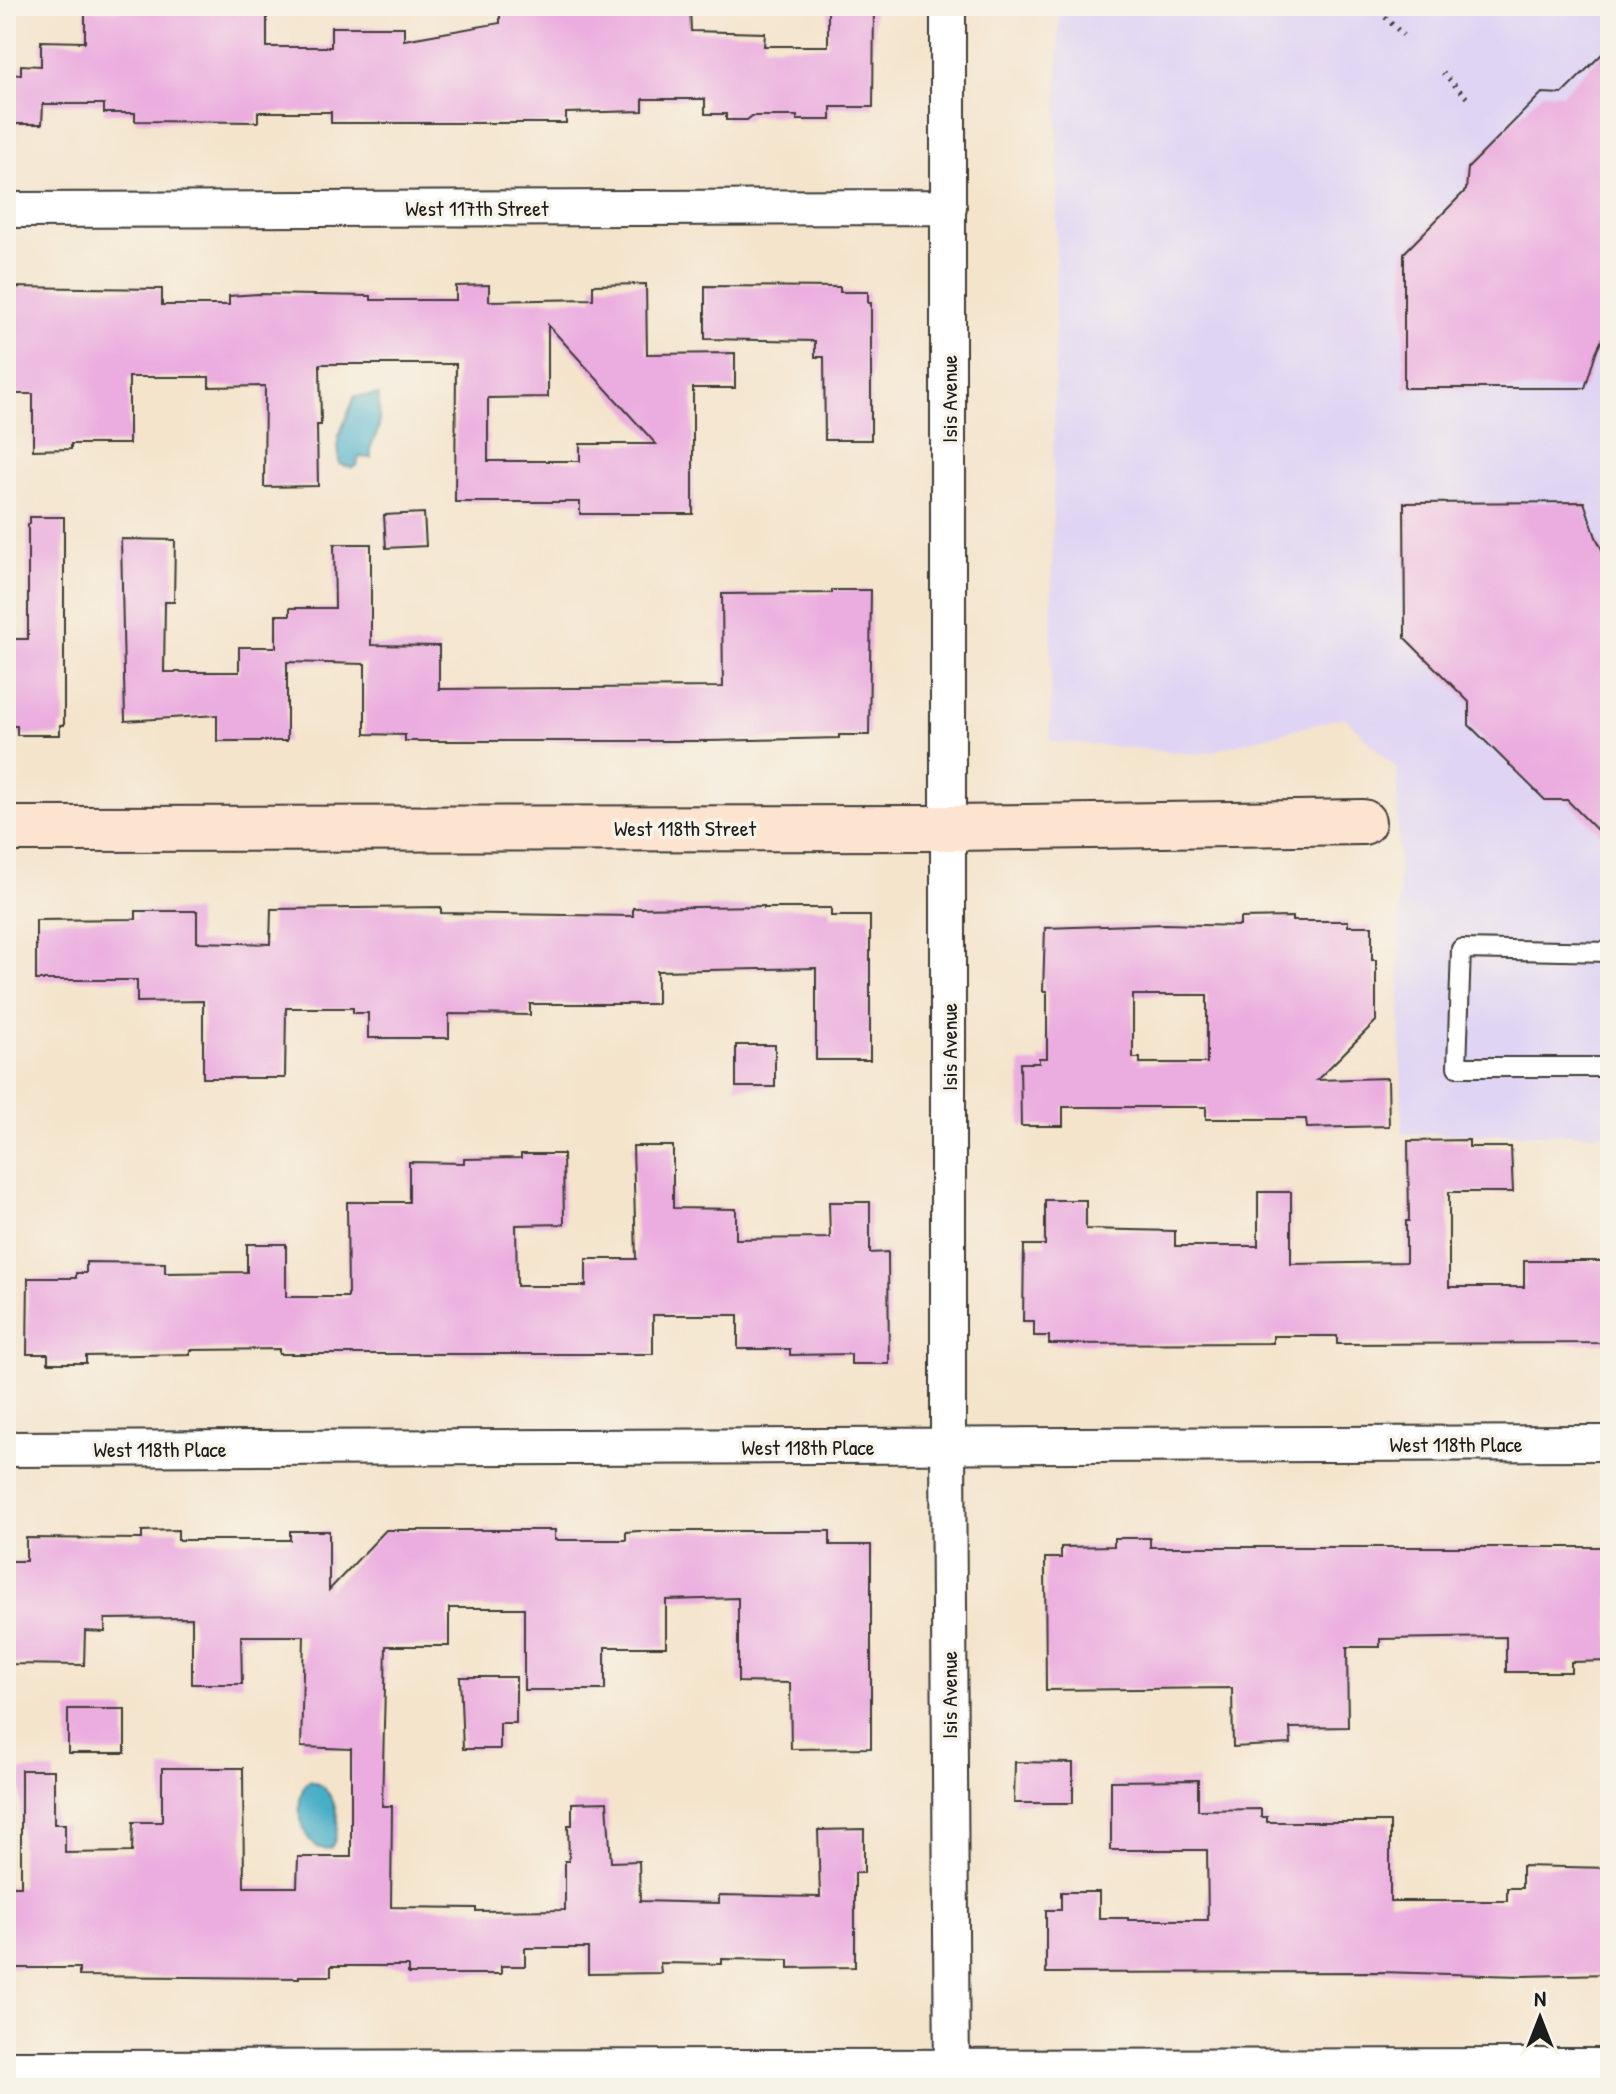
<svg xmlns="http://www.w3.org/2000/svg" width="1616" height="2094" viewBox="0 0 1616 2094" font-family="'Patrick Hand',sans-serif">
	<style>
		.built { fill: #e0d4f4 }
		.water { fill: #49afc8; stroke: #326672; stroke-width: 2 }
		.building { fill: #ebacdf; fill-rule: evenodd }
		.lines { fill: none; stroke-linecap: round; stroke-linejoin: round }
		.lane-casing { stroke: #3c3a36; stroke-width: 22 }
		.street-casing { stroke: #3c3a36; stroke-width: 38 }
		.secondary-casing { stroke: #3c3a36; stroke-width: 48 }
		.path { stroke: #3c3a36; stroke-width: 5; stroke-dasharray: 2 6; stroke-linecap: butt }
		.lane { stroke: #fff; stroke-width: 18 }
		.street { stroke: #fff; stroke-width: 34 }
		.secondary { stroke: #fde4d1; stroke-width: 44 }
		.labels { text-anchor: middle; stroke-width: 7; stroke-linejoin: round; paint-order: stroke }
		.street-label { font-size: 22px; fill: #1c1c1c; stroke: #f7f3e8 }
	</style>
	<rect width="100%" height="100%" fill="#f7f3e8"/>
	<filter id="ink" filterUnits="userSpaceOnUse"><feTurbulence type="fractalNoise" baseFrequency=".0125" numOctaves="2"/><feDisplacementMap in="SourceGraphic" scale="16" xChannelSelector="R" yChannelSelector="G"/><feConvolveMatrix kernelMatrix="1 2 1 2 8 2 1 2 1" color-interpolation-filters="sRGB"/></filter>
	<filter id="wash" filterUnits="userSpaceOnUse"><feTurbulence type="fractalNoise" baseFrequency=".006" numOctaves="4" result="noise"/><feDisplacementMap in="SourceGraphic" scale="32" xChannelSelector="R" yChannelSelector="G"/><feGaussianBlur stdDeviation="1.8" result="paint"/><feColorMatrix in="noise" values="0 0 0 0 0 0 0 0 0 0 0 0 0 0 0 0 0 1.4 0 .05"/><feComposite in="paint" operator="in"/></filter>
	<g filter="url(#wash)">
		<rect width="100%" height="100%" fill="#f4e4cc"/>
		<path class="built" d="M 1059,6 L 1610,6 L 1610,1134 L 1402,1134 L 1397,769 L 1344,717 L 1200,754 L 1050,741 Z"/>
		<path class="water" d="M 379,395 L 379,428 L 371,446 L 371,458 L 359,457 L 357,465 L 352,468 L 339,464 L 338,438 L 355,396 Z
			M 309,1781 C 337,1786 344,1827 331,1848 C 303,1856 289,1799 309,1781 Z"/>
		<g id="blocks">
			<path class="building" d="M 152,6 L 267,6 L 267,47 L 331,47 L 331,27 L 404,27 L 404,40 L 500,23 L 500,12 L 581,13 L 580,6 L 690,6 L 691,31 L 765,33 L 764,46 L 828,46 L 828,6 L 874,6 L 873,107 L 831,107 L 831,120 L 797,120 L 797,116 L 752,116 L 747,120 L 726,120 L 726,114 L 705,114 L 705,99 L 643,99 L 643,111 L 566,113 L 566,123 L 331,123 L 331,112 L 258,112 L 258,122 L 135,121 L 135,113 L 104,113 L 104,104 L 43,104 L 42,124 L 6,124 L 6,74 L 21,75 L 21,65 L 41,66 L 41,41 L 85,42 L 85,10 L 152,9 Z
				M 1610,46 L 1610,323 L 1596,352 L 1585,388 L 1404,388 L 1404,253 L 1466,190 L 1468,168 L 1542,93 L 1562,94 Z
				M 646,284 L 647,354 L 735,353 L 735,388 L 693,388 L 693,514 L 580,514 L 580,502 L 455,502 L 456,364 L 320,364 L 321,425 L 317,425 L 318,486 L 264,487 L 265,386 L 209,387 L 209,377 L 129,377 L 129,444 L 71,444 L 71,449 L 33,450 L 33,394 L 6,394 L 6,287 L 162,289 L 162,305 L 229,305 L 229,296 L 258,294 L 371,296 L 371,300 L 456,300 L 456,286 L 489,285 L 489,301 L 593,299 L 593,285 ZM 548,325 L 656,444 L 580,444 L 580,461 L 488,461 L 488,398 L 548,397 Z
				M 705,286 L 840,287 L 840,292 L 868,292 L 868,303 L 871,303 L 871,440 L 825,440 L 824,357 L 815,357 L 815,341 L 705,339 Z
				M 1584,502 L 1596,537 L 1610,566 L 1610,843 L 1567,800 L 1545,800 L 1469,725 L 1469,702 L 1405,638 L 1404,503 Z
				M 424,513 L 426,546 L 386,548 L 384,515 Z
				M 30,517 L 64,517 L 64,725 L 60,725 L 60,735 L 17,735 L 17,726 L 6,726 L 6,639 L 28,639 L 28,524 L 30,524 Z
				M 121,539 L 175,540 L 174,602 L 165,602 L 164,672 L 239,672 L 239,647 L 276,647 L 276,615 L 290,615 L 290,608 L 335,608 L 334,544 L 371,544 L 371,645 L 439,646 L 439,689 L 723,687 L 722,594 L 832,593 L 832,590 L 871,590 L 869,735 L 839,735 L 839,738 L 710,741 L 405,741 L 405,735 L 365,734 L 365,664 L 287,662 L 287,741 L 217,741 L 217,715 L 125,721 Z
				M 764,906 L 764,908 L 831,908 L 831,916 L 870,916 L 870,1060 L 816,1060 L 816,968 L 657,971 L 657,1004 L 530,1004 L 530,1015 L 449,1014 L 449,1038 L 368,1038 L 368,1013 L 353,1013 L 353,1008 L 286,1008 L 285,1078 L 203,1078 L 203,1001 L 137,1002 L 137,980 L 36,980 L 36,920 L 136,919 L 136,911 L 197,911 L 197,942 L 270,944 L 271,909 L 441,907 L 441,913 L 633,916 L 633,908 Z
				M 1292,917 L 1292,921 L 1348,921 L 1348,926 L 1372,926 L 1372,960 L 1376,960 L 1376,1021 L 1317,1080 L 1388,1078 L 1389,1126 L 1307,1128 L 1306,1119 L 1206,1119 L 1206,1107 L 1063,1107 L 1063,1126 L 1021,1126 L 1020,1063 L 1039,1063 L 1039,1058 L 1047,1058 L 1047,991 L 1043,991 L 1045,928 L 1164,924 L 1240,926 L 1240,918 ZM 1133,995 L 1207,995 L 1207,1063 L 1140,1063 L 1140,1058 L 1133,1058 Z
				M 736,1045 L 775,1045 L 775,1087 L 736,1087 Z
				M 1469,1140 L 1469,1147 L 1511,1147 L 1513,1192 L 1449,1192 L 1449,1287 L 1524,1287 L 1524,1261 L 1610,1261 L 1610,1343 L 1337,1344 L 1337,1336 L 1273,1336 L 1273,1343 L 1049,1344 L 1049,1336 L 1034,1336 L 1034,1321 L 1023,1321 L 1024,1245 L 1045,1245 L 1045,1200 L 1086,1200 L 1086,1229 L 1175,1231 L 1175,1246 L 1258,1246 L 1258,1192 L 1291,1192 L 1291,1264 L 1406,1262 L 1406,1221 L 1409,1221 L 1408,1141 Z
				M 633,1146 L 673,1146 L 673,1208 L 736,1209 L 736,1239 L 830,1238 L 829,1202 L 870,1202 L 870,1253 L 888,1252 L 889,1364 L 851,1364 L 851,1354 L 790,1355 L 790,1349 L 738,1349 L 738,1315 L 653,1315 L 653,1354 L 279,1354 L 279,1349 L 190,1350 L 190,1354 L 86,1356 L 86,1363 L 48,1363 L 48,1354 L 27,1354 L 28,1278 L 76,1278 L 76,1273 L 86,1273 L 86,1262 L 165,1263 L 165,1273 L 247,1272 L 247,1244 L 286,1244 L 286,1297 L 348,1297 L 347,1202 L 409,1202 L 409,1162 L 464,1163 L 464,1159 L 521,1158 L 521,1154 L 563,1154 L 564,1224 L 516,1225 L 517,1286 L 586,1286 L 586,1259 L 636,1259 Z
				M 178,1530 L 178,1540 L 290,1540 L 290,1531 L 329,1531 L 329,1590 L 386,1530 L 555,1530 L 555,1540 L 626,1540 L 626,1532 L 638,1531 L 830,1531 L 830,1545 L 871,1545 L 871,1748 L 791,1749 L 790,1683 L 738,1682 L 738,1598 L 666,1600 L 666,1647 L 605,1647 L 605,1690 L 524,1690 L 524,1608 L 449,1608 L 449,1646 L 386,1646 L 382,1806 L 392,1806 L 391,1907 L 476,1908 L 476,1911 L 565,1910 L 565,1861 L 569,1861 L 568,1825 L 572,1825 L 572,1803 L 607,1802 L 611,1862 L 639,1861 L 640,1901 L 719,1903 L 719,1895 L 820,1897 L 818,1830 L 864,1829 L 864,1873 L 855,1873 L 855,1967 L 789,1968 L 789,1960 L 722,1959 L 722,1964 L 660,1963 L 661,1973 L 588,1974 L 588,1948 L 525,1948 L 525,1966 L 501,1966 L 501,1974 L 408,1974 L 408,1966 L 331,1966 L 331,1976 L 299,1976 L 299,1978 L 79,1976 L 79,1968 L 6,1968 L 6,1886 L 21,1886 L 21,1770 L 54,1770 L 54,1824 L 65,1824 L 65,1853 L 132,1852 L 133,1822 L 162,1822 L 162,1768 L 243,1768 L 244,1887 L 297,1887 L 298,1857 L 351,1857 L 351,1749 L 301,1747 L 304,1636 L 241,1636 L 242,1684 L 192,1684 L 192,1618 L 105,1619 L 105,1632 L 85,1631 L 84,1665 L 6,1664 L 6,1561 L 26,1561 L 26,1538 L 142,1539 L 142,1531 Z
				M 1114,1538 L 1150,1538 L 1150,1547 L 1610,1547 L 1610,1661 L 1571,1662 L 1571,1672 L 1506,1672 L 1506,1637 L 1380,1639 L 1380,1647 L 1347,1647 L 1348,1727 L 1290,1728 L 1291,1744 L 1233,1747 L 1232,1688 L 1046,1690 L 1045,1558 L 1061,1558 L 1061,1547 L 1114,1546 Z
				M 460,1677 L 516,1677 L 516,1723 L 500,1723 L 500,1749 L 463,1749 Z
				M 68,1709 L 125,1709 L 125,1753 L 68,1753 Z
				M 1015,1762 L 1073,1763 L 1073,1803 L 1014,1803 Z
				M 1198,1780 L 1198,1810 L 1261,1809 L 1261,1817 L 1267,1817 L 1267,1822 L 1390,1822 L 1390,1901 L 1507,1901 L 1507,1888 L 1522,1888 L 1522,1866 L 1610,1868 L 1610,1974 L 1521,1976 L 1379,1972 L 1046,1973 L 1046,1910 L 1061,1910 L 1061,1892 L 1099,1892 L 1099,1918 L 1128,1918 L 1128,1920 L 1208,1920 L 1207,1850 L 1111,1850 L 1111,1781 Z"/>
		</g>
	</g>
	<g filter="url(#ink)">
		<use href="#blocks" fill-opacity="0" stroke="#3c3a36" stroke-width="2"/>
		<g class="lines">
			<defs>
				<path id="lane" d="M 1610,952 L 1461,949 L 1457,1067 L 1610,1067"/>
				<path id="street" d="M 948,6 L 948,1447 L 952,2088
					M 6,210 L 949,207
					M 6,1449 L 1610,1443
					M 6,2068 L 1610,2066"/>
				<path id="secondary" d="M 6,829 L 950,828 L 1363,822"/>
			</defs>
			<use href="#lane" class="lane-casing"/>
			<use href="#street" class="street-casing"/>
			<use href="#secondary" class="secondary-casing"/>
			<path class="path" d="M 1374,6 L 1403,35
				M 1443,73 L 1468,99"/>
			<use href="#lane" class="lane"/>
			<use href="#street" class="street"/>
			<use href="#secondary" class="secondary"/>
		</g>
	</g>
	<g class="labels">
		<g class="street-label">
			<text x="477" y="216">West 117th Street</text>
			<text transform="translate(949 399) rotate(-90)" y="8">Isis Avenue</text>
			<text x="685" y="836">West 118th Street</text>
			<text transform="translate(949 1047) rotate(-90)" y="8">Isis Avenue</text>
			<text x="1456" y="1452">West 118th Place</text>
			<text x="808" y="1455">West 118th Place</text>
			<text x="160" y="1457">West 118th Place</text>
			<text transform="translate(949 1695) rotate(-90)" y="8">Isis Avenue</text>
		</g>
	</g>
	<rect width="1616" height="2094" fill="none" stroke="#f7f3e8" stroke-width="32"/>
	<g transform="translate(1540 2018)" stroke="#f7f3e8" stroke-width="6" paint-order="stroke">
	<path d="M0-6L14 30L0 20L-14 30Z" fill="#1c1c1c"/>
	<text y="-12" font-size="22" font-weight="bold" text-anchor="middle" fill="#1c1c1c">N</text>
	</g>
</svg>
